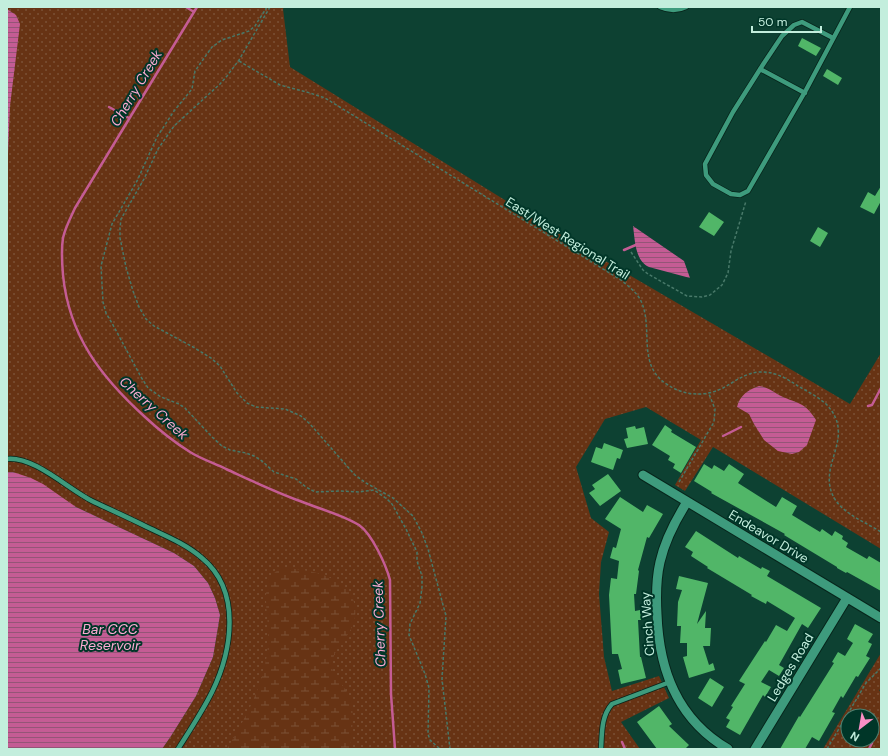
<svg xmlns="http://www.w3.org/2000/svg" width="888" height="756" viewBox="0 0 888 756" font-family="'DM Sans',sans-serif">
	<style>
		.grass { fill: url(#grass-dots); fill-rule: evenodd }
		.wetland { fill: url(#wetland-marsh) }
		.water { fill: url(#water-rules) }
		.lines { fill: none; stroke-linecap: round; stroke-linejoin: round }
		.stream { stroke: #c45c94; stroke-width: 2.5 }
		.building { fill: #51b668 }
		.service-casing { stroke: #07251b; stroke-width: 6 }
		.minor-casing { stroke: #07251b; stroke-width: 11 }
		.path { stroke: #487969; stroke-width: 1.5; stroke-dasharray: 3 2; stroke-linecap: butt }
		.service { stroke: #3e9b7d; stroke-width: 4.5 }
		.minor { stroke: #3e9b7d; stroke-width: 9 }
		.labels { text-anchor: middle; stroke-width: 4; stroke-linejoin: round; paint-order: stroke }
		.street-label { font-size: 13px; fill: #c3eedd; stroke: #003628 }
		.water-label { font-size: 14px; font-style: italic; fill: #fbaad2; stroke: #003628 }
	</style>
	<defs>
		<pattern id="grass-dots" width="8" height="8" patternUnits="userSpaceOnUse"><rect width="8" height="8" fill="#673314"/><path d="M2 2h.1M6 6h.1" fill="none" stroke="#7b5136" stroke-width="1.8" stroke-linecap="round"/></pattern>
		<pattern id="wetland-marsh" width="20" height="14" patternUnits="userSpaceOnUse"><rect width="20" height="14" fill="#673314"/><path d="M1 5h8M5 5V1M11 12h8M15 12V8" fill="none" stroke="#7b5136"/></pattern>
		<pattern id="water-rules" width="6" height="5" patternUnits="userSpaceOnUse"><rect width="6" height="5" fill="#c45c94"/><path d="M0 2.5h6" fill="none" stroke="#945577"/></pattern>
	</defs>
	<rect width="100%" height="100%" fill="#0d4132"/>
	<path class="grass" d="M 7,7 L 284,7 L 283,9 L 290,67 L 566,238 L 850,404 L 881,353 L 881,549 L 713,447 L 685,491 L 675,485 L 701,440 L 646,407 L 605,419 L 576,467 L 591,518 L 609,532 L 601,562 L 599,594 L 604,657 L 612,691 L 659,676 L 669,698 L 621,722 L 640,749 L 162,749 L 171,736 L 196,696 L 213,657 L 220,615 L 215,598 L 208,583 L 194,566 L 174,553 L 76,507 L 13,472 L 7,472 Z
		M 881,653 L 881,689 L 879,690 L 881,693 L 881,749 L 823,749 ZM 848,716 L 872,716 L 872,740 L 848,740 Z"/>
	<path class="wetland" d="M 282,568 C 308,569 350,576 355,606 C 356,613 355,623 351,629 C 345,641 333,650 332,664 C 331,677 346,686 350,698 C 355,711 352,734 350,749 L 227,749 C 243,722 258,696 265,665 C 267,657 268,646 268,638 C 269,620 263,600 268,582 C 270,575 276,571 282,568 Z"/>
	<path class="water" d="M 7,9 L 16,15 L 20,24 L 10,106 L 7,178 Z
		M 633,226 L 684,261 L 690,278 L 649,267 C 635,261 635,240 633,226 Z
		M 759,386 C 768,387 773,392 781,396 C 798,404 805,402 816,420 L 807,445 L 799,452 L 792,454 L 778,451 L 764,440 L 754,424 L 749,414 L 737,407 C 740,395 748,390 759,386 Z
		M 7,472 L 13,472 L 31,478 L 43,484 L 76,507 L 174,553 L 194,566 L 208,583 L 215,598 L 220,615 L 213,657 L 196,696 L 171,736 L 162,749 L 7,749 Z"/>
	<g class="lines">
		<path class="stream" d="M 186,7 L 194,12
			M 197,7 L 75,208 C 71,217 65,228 63,238 C 61,250 62,263 63,275 C 69,336 101,377 145,417 C 159,430 174,442 190,452 C 201,459 214,463 226,469 C 250,480 275,492 300,501 C 319,509 341,514 359,525 C 372,534 386,565 390,580 L 391,694 L 395,749
			M 109,107 L 129,118
			M 624,250 L 638,244
			M 868,406 L 872,405 L 881,388
			M 723,436 L 741,427
			M 622,742 L 625,749
			M 869,749 L 872,743 L 873,734"/>
	</g>
	<path class="building" d="M 802,38 L 821,48 L 816,56 L 798,46 Z
		M 827,69 L 842,78 L 838,85 L 823,76 Z
		M 881,186 L 881,201 L 874,214 L 860,207 L 868,192 L 875,196 Z
		M 709,212 L 724,222 L 714,236 L 699,227 Z
		M 818,227 L 828,233 L 820,247 L 810,241 Z
		M 665,425 L 672,430 L 671,432 L 696,447 L 681,473 L 673,468 L 675,464 L 668,460 L 670,456 L 652,445 Z
		M 635,426 L 636,429 L 644,427 L 648,444 L 627,448 L 624,439 L 628,438 L 626,428 Z
		M 604,443 L 623,450 L 620,459 L 617,458 L 613,470 L 591,462 L 596,447 L 602,449 Z
		M 704,464 L 712,469 L 714,465 L 724,471 L 729,464 L 744,474 L 738,483 L 776,507 L 782,497 L 797,506 L 792,515 L 820,532 L 822,529 L 832,536 L 835,531 L 843,536 L 842,539 L 848,543 L 846,547 L 867,559 L 869,556 L 881,563 L 881,591 L 847,572 L 846,573 L 837,568 L 837,567 L 784,535 L 785,534 L 720,498 L 711,493 L 712,492 L 694,481 Z
		M 608,474 L 621,491 L 600,506 L 589,493 L 595,489 L 592,485 Z
		M 620,497 L 643,512 L 647,505 L 663,514 L 649,538 L 647,537 L 638,570 L 639,571 L 636,594 L 634,594 L 635,611 L 640,610 L 641,620 L 638,620 L 640,657 L 641,657 L 646,678 L 621,684 L 618,670 L 622,669 L 618,654 L 612,654 L 609,595 L 611,578 L 617,579 L 619,561 L 610,558 L 613,547 L 616,548 L 621,529 L 605,519 Z
		M 696,531 L 738,558 L 739,556 L 761,569 L 762,567 L 770,571 L 767,576 L 821,608 L 808,628 L 802,624 L 779,665 L 784,668 L 779,676 L 769,670 L 761,682 L 771,687 L 765,697 L 763,695 L 740,735 L 726,727 L 730,720 L 726,718 L 733,707 L 731,706 L 745,684 L 739,681 L 765,641 L 766,642 L 776,625 L 787,631 L 795,618 L 767,601 L 766,604 L 751,596 L 752,595 L 707,568 L 708,567 L 691,556 L 693,552 L 685,547 Z
		M 679,576 L 708,583 L 697,624 L 706,611 L 705,628 L 711,628 L 710,646 L 703,646 L 709,665 L 713,663 L 715,670 L 689,678 L 683,657 L 687,656 L 687,643 L 680,643 L 681,626 L 677,626 L 678,602 L 682,590 L 676,589 Z
		M 855,624 L 873,634 L 868,642 L 872,644 L 866,656 L 870,658 L 858,677 L 856,676 L 843,698 L 841,696 L 832,712 L 835,713 L 819,741 L 812,737 L 805,749 L 780,749 L 799,716 L 800,717 L 834,663 L 832,662 L 838,652 L 845,656 L 853,643 L 847,639 Z
		M 710,678 L 724,687 L 712,707 L 698,698 Z
		M 659,706 L 672,724 L 669,726 L 689,745 L 685,749 L 657,749 L 637,722 Z"/>
	<g class="lines">
		<defs>
			<path id="service" d="M 660,7 C 669,11 678,11 686,7
				M 833,38 L 802,22 L 794,25 L 782,36 L 764,63 L 733,112 L 705,164 L 706,175 L 713,184 L 731,194 L 740,195 L 748,191 L 806,90 L 850,7
				M 760,69 L 805,93
				M 7,459 C 34,456 68,489 92,501 C 111,510 129,518 147,527 C 166,536 186,544 202,558 C 242,591 232,651 212,692 C 202,712 190,730 178,749
				M 601,749 C 602,734 601,716 612,704 L 670,682"/>
			<path id="minor" d="M 643,475 L 881,618
				M 687,502 C 675,521 665,540 660,562 C 656,579 656,596 657,614 C 659,670 677,719 728,749
				M 755,749 L 847,598"/>
		</defs>
		<use href="#service" class="service-casing"/>
		<use href="#minor" class="minor-casing"/>
		<path class="path" d="M 267,7 L 255,26 L 249,31 L 222,40 L 212,47 L 195,71 L 192,89 L 174,111 L 157,137 L 137,181 L 112,224 L 101,266 L 103,302 L 106,313 L 113,325 L 141,377 L 148,388 L 161,397 L 179,404 L 185,408 L 212,437 L 222,446 L 230,450 L 246,453 L 254,456 L 262,461 L 274,472 L 296,479 L 306,487 L 315,492 L 339,491 L 359,492 L 374,490 L 387,499 L 392,504 L 406,529 L 417,552 L 417,561 L 422,576 L 422,587 L 420,603 L 410,624 L 409,635 L 425,674 L 429,688 L 428,734 L 430,740 L 440,749
			M 270,7 L 239,60 L 227,76 L 220,84 L 174,126 L 158,149 L 144,179 L 121,219 L 120,228 L 120,238 L 126,267 L 133,291 L 139,307 L 146,319 L 154,326 L 193,347 L 211,358 L 220,366 L 237,393 L 247,403 L 256,407 L 285,409 L 301,416 L 310,424 L 355,475 L 366,483 L 393,498 L 413,516 L 422,533 L 428,549 L 446,616 L 442,679 L 450,749
			M 239,61 L 280,85 L 310,93 L 325,98 L 621,280 C 628,286 635,291 640,299 C 655,327 635,365 668,385 C 685,396 705,397 723,388 C 734,382 745,373 759,372 C 774,371 786,378 798,386 C 807,391 818,397 826,404 C 859,438 813,467 836,501 C 846,515 867,523 881,532
			M 631,252 L 643,270 L 648,274 L 687,296 L 702,297 L 710,295 L 722,285 L 728,273 L 731,251 L 746,201
			M 679,482 L 714,422 L 715,409 L 709,394
			M 827,749 L 866,683 L 881,668"/>
		<use href="#service" class="service"/>
		<use href="#minor" class="minor"/>
	</g>
	<g class="labels">
		<g class="street-label">
			<text transform="translate(568 238) rotate(32)" y="5">East/West Regional Trail</text>
			<text transform="translate(769 536) rotate(31)" y="5">Endeavor Drive</text>
			<text transform="translate(647 624) rotate(-94)" y="5">Cinch Way</text>
			<text transform="translate(790 667) rotate(-59)" y="5">Ledges Road</text>
		</g>
		<g class="water-label">
			<text transform="translate(136 88) rotate(-59)" y="5">Cherry Creek</text>
			<text transform="translate(154 408) rotate(42)" y="5">Cherry Creek</text>
			<text transform="translate(379 624) rotate(-92)" y="5">Cherry Creek</text>
			<text x="110" y="634">Bar CCC<tspan x="110" dy="16">Reservoir</tspan></text>
		</g>
	</g>
	<rect width="888" height="756" fill="none" stroke="#c3eedd" stroke-width="16"/>
	<g transform="translate(860 728) rotate(211)"><circle r="19" fill="#003628" stroke="#4e8070"/>
	<path d="M0-3L7 15L0 10L-7 15Z" fill="#fa8fc6"/>
	<text y="-6" font-size="11" font-weight="bold" text-anchor="middle" fill="#c3eedd">N</text>
	</g>
	<path d="M752 26v6h69v-6" fill="none" stroke="#c3eedd" stroke-width="2"/>
	<text x="758" y="26" font-size="12" fill="#c3eedd" stroke="#003628" stroke-width="3" paint-order="stroke">50 m</text>
</svg>
